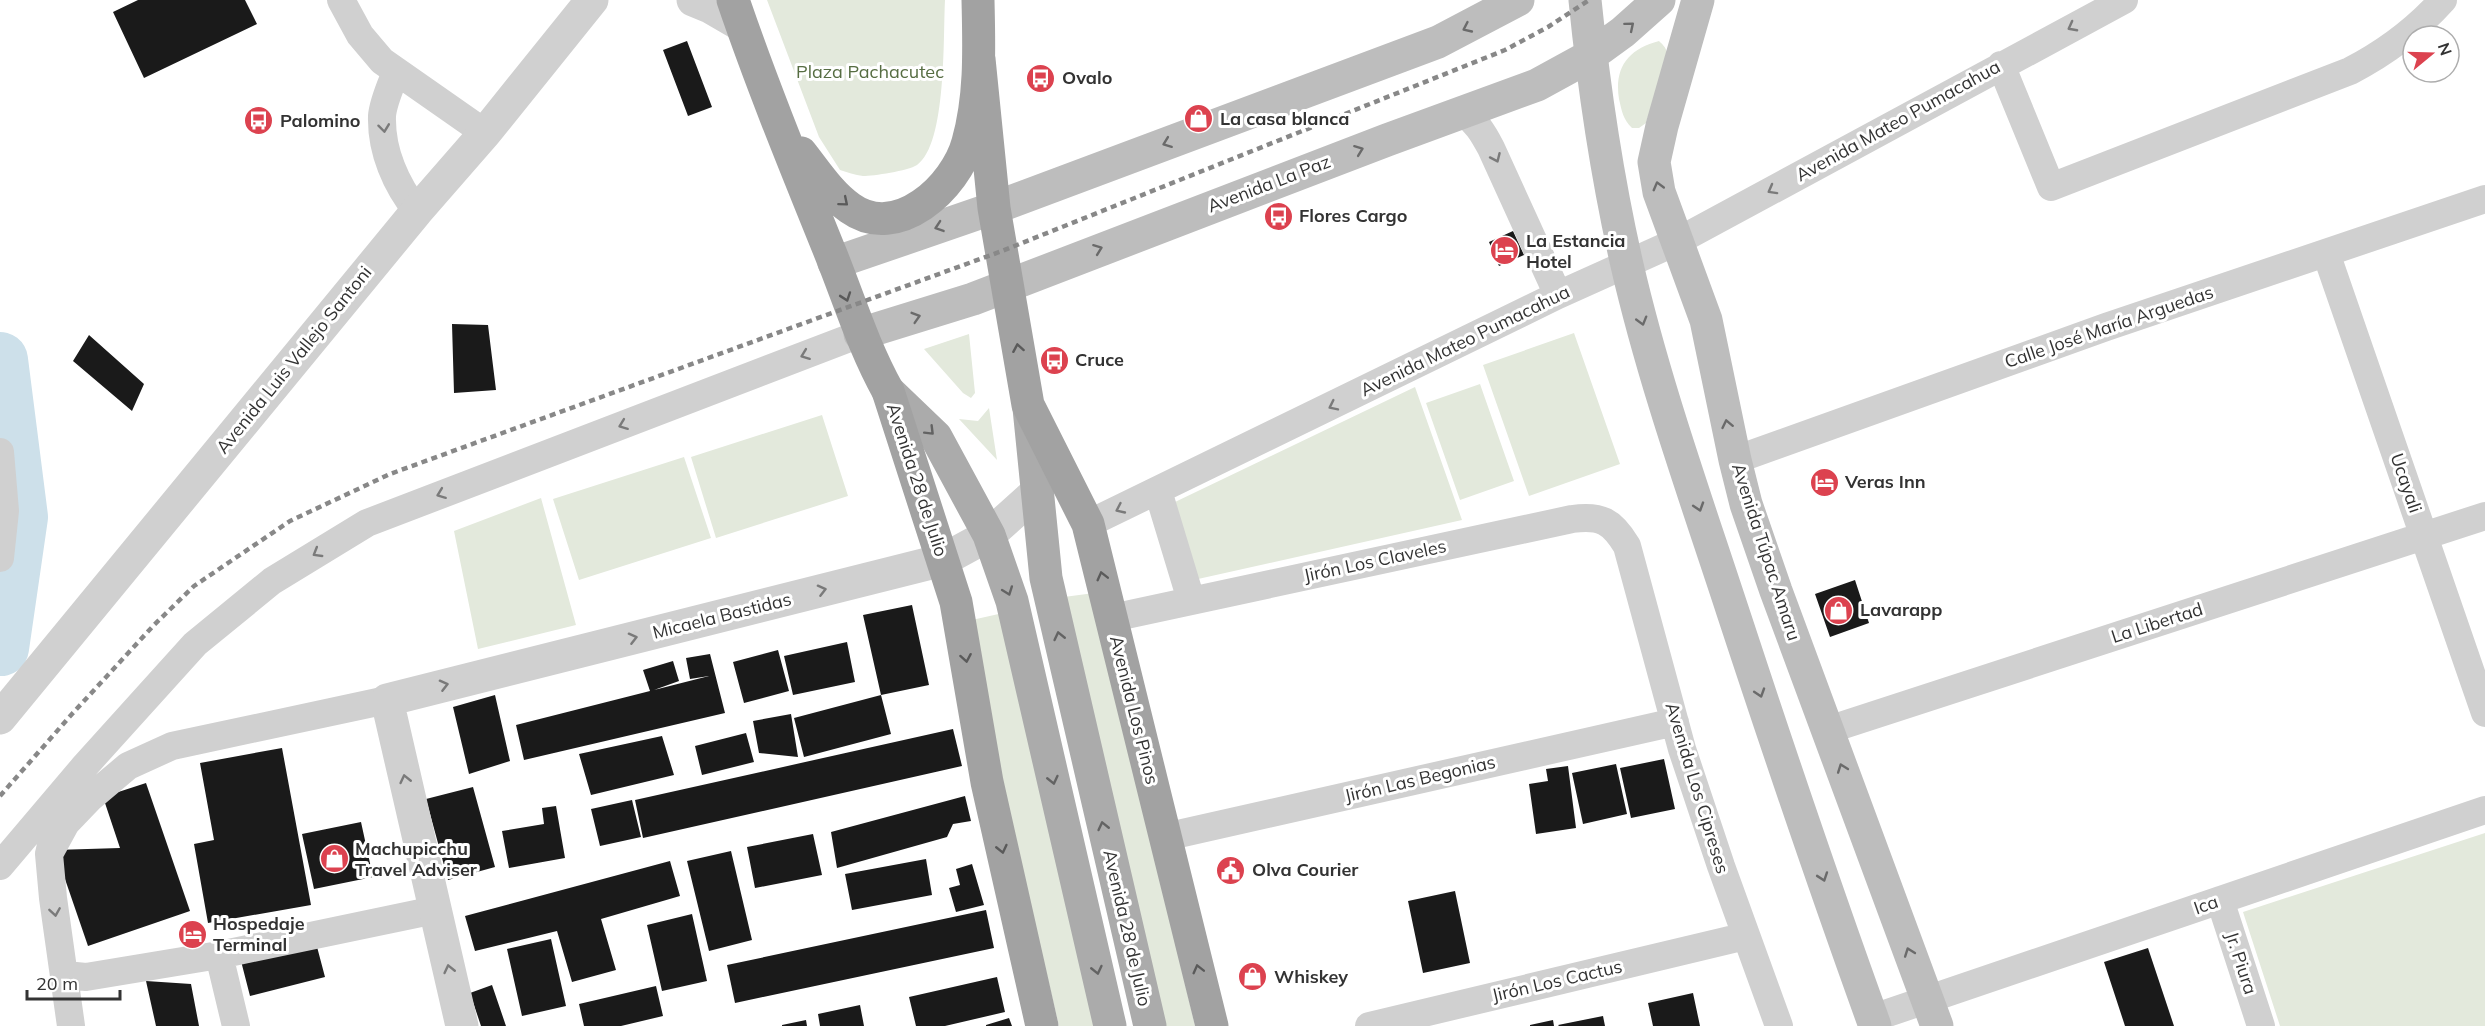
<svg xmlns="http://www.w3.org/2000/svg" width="2485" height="1026" viewBox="0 0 2485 1026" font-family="Mulish,sans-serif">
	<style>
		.green { fill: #e3e9dc }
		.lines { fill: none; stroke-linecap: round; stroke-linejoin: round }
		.river { stroke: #cde0ea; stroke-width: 56 }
		.building { fill: #1a1a1a }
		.minor { stroke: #d0d0d0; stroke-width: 28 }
		.tertiary { stroke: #d0d0d0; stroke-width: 33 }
		.secondary { stroke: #bdbdbd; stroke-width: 33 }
		.primary { stroke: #ababab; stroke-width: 33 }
		.trunk { stroke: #a2a2a2; stroke-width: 33 }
		.rail { stroke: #888; stroke-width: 4.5; stroke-dasharray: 6 4.5; stroke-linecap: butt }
		.oneway { stroke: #6a6a6a }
		.oneway2 { stroke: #7a7a7a }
		.oneway3 { stroke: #5a5a5a }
		.oneway4 { stroke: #636363 }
		.labels { text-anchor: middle; stroke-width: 6; stroke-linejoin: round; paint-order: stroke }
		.park-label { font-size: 18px; fill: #566d42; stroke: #fff }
		.poi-label { font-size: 18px; font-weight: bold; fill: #333; stroke: #fff; text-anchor: start }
		.street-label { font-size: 18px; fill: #333; stroke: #fff }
	</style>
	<rect width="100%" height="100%" fill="#fff"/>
	<path class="green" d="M 767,0 L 945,0 C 943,36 947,144 917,165 C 908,171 873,176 863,176 C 855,175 847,172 840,170 L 819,137 Z
		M 1659,41 C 1662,44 1666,47 1667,53 C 1670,68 1651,106 1646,123 L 1639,128 L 1632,128 C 1623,119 1622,112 1619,99 C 1614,68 1628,49 1659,41 Z
		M 1574,333 L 1620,464 L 1529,496 L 1483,365 Z
		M 969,334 L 975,393 L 971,398 L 963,393 L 924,349 Z
		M 1480,384 L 1514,481 L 1460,500 L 1426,403 Z
		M 1415,387 L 1462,520 L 1198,579 L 1175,502 Z
		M 989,408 L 997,460 L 959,419 L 978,421 Z
		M 822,415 L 848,496 L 716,538 L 691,457 Z
		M 684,457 L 711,538 L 579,580 L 553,499 Z
		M 541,498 L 576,625 L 478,649 L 454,531 Z
		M 1094,593 L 1195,1026 L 1162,1026 L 1064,597 Z
		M 1003,613 L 1099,1026 L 1059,1026 L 963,622 Z
		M 2485,833 L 2485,1026 L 2280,1026 L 2243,912 Z"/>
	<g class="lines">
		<path class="river" d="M 0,360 L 20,517 L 1,648"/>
	</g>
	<path class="building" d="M 138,0 L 245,0 L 257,24 L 144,78 L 113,12 Z
		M 687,41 L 712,107 L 688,116 L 663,50 Z
		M 1513,231 L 1524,255 L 1499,266 L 1489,242 Z
		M 452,324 L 488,325 L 496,390 L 454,393 Z
		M 89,335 L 144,384 L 132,411 L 73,361 Z
		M 1855,580 L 1869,623 L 1830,637 L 1815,594 Z
		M 912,605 L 929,685 L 881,695 L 863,615 Z
		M 847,642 L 855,682 L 793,695 L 784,656 Z
		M 778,650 L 789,691 L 744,703 L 733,662 Z
		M 710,654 L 725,713 L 524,760 L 516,725 L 650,691 L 643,670 L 673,661 L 679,681 L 654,690 L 709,676 L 690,679 L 686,658 Z
		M 495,695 L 510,761 L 469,774 L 453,707 Z
		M 881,695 L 891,734 L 804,757 L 794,718 Z
		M 791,714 L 798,757 L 759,753 L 753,721 Z
		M 953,729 L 962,766 L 643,838 L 635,800 Z
		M 746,733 L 754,762 L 702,775 L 695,746 Z
		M 662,736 L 674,775 L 591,795 L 579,754 Z
		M 282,748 L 311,905 L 208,923 L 194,844 L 214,840 L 200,763 Z
		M 1664,759 L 1675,809 L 1631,818 L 1620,768 Z
		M 1616,764 L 1627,814 L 1583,824 L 1572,773 Z
		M 1568,766 L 1576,828 L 1536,834 L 1529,784 L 1548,781 L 1546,769 Z
		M 146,783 L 190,911 L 88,946 L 55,850 L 120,848 L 103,797 Z
		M 473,787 L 495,867 L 448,880 L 426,799 Z
		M 965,796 L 971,821 L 953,824 L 947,837 L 837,868 L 831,832 Z
		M 632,800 L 641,837 L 600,846 L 591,809 Z
		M 556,806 L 565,858 L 509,868 L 502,831 L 544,824 L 542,808 Z
		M 361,822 L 373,877 L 314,889 L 302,834 Z
		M 813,834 L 822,875 L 755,888 L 747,847 Z
		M 731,851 L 752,940 L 709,951 L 687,861 Z
		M 926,859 L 932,895 L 852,910 L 845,874 Z
		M 670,861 L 680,896 L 601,919 L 616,970 L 572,982 L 557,931 L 475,951 L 465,916 Z
		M 972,864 L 984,905 L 956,912 L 949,888 L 960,885 L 956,869 Z
		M 1455,891 L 1470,963 L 1423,973 L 1408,901 Z
		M 986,910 L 994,948 L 735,1003 L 727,965 Z
		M 692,914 L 707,981 L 662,991 L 647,925 Z
		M 551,939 L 566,1006 L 522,1016 L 507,949 Z
		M 316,943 L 325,977 L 250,996 L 241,961 Z
		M 2148,948 L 2174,1026 L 2125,1026 L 2104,962 Z
		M 997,977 L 1005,1012 L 945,1026 L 916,1026 L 909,997 Z
		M 146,981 L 191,984 L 199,1026 L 156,1026 Z
		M 492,985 L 506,1026 L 481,1026 L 470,993 Z
		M 656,986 L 663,1016 L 621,1026 L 584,1026 L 579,1004 Z
		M 1693,993 L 1700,1026 L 1653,1026 L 1648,1003 Z
		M 860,1005 L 864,1026 L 820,1026 L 818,1014 Z
		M 1603,1016 L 1605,1026 L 1559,1026 L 1558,1025 Z
		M 1009,1018 L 1012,1026 L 986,1026 L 986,1025 Z
		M 806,1020 L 807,1026 L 782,1026 L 782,1025 Z
		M 1553,1020 L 1554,1026 L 1530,1026 L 1530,1025 Z"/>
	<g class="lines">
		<path class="minor" d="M 341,0 L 360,35 L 382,61 L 485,133
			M 2001,65 L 2051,187 L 2350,71 C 2385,53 2416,30 2443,0
			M 396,72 C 391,85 383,102 382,116 C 381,151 396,185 417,211
			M 1462,112 C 1476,121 1483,133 1491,148 L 1558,295
			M 2326,253 L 2485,713
			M 0,452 L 5,511 L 0,558
			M 1735,460 L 2106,327 L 2485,199
			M 1158,491 L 1191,600
			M 1088,524 L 1558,295 L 1678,241 L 2124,0
			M 1112,618 L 1572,519 C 1601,515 1612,521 1627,546 L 1682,749 L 1721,866 L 1779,1026
			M 1828,730 L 2485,516
			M 53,836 L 49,854 L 53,898 L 71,1026
			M 1165,837 L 1675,722
			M 49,854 L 66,823 L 90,798 L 128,766 L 172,746 L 387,700
			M 0,866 L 83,768 L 195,644 L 272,581 L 367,523 L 860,334
			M 2220,900 L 2261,1026
			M 65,975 L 86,977 L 219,955
			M 1873,1018 L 2485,810
			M 236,1026 L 219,955 L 435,910
			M 1369,1026 L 1746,936"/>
		<path class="tertiary" d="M 693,0 L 710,7 L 741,25
			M 0,718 L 417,211 L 485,133 L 592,0
			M 462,1026 L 387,700 L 943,560 L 989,535 L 1038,491"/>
		<path class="secondary" d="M 1585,0 C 1594,90 1607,177 1627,265 C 1654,382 1695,496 1732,609 C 1778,749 1825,888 1875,1026
			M 1698,0 L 1662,126 L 1654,162 L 1659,192 L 1706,320 L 1735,460 L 1746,504 L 1776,591 L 1937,1026
			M 834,263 L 994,208 L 1438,42 L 1518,0
			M 860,334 L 973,299 L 1387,140 L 1537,85 L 1590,56 L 1623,32 L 1659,0"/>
		<path class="primary" d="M 888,391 L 936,437 L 989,535 L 1012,601 L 1110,1026
			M 1029,408 L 1046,578 L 1150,1026"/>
		<path class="trunk" d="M 733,0 C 762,85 796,168 830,252 C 849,299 863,346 888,391 L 956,602 L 987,782 L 1042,1026
			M 979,59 L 994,208 L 1028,405 L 1088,524 L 1212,1026
			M 801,153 C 816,172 830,194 850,208 C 897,242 956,187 968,142 C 981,96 979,47 978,0"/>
		<path class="rail" d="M 0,796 L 72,714 L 154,625 L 194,586 L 290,521 L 390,474 L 1002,251 L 1505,50 L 1548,27 L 1589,0"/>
	</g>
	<defs><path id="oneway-chevron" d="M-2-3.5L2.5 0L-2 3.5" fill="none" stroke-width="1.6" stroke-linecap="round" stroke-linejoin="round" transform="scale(1.5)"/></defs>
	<g class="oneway">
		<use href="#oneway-chevron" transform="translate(1630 26) rotate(-40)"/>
		<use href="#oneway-chevron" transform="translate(1467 28) rotate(155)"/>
		<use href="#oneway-chevron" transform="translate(1167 143) rotate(159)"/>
		<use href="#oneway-chevron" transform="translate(1359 150) rotate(-21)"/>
		<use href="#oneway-chevron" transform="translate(1658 186) rotate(-105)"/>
		<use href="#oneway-chevron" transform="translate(939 227) rotate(161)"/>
		<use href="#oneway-chevron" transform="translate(1098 249) rotate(-21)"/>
		<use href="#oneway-chevron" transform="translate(916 317) rotate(-17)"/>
		<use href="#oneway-chevron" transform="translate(1642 321) rotate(74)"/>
		<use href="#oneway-chevron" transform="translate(1727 424) rotate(-102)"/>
		<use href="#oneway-chevron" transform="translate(1699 507) rotate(72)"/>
		<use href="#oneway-chevron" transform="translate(1760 693) rotate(72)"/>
		<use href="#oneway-chevron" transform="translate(1842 768) rotate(-110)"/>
		<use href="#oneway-chevron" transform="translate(1823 877) rotate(71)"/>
		<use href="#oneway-chevron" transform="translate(1909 952) rotate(-110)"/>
	</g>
	<g class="oneway2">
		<use href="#oneway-chevron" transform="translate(2072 27) rotate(152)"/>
		<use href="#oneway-chevron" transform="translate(384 128) rotate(83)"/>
		<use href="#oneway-chevron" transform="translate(1496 158) rotate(66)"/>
		<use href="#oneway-chevron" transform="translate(1772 190) rotate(151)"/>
		<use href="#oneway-chevron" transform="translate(805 355) rotate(159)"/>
		<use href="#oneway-chevron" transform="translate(1333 406) rotate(154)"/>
		<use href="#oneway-chevron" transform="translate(623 425) rotate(159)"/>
		<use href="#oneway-chevron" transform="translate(441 494) rotate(159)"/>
		<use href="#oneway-chevron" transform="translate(1120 509) rotate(155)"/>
		<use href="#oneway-chevron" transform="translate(317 553) rotate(149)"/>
		<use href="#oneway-chevron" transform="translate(822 590) rotate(-14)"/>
		<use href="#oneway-chevron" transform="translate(633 638) rotate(-14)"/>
		<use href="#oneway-chevron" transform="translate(444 685) rotate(-14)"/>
		<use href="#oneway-chevron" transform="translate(405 779) rotate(-103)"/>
		<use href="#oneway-chevron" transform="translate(55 912) rotate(81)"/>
		<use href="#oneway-chevron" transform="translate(449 969) rotate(-103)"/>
	</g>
	<g class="oneway3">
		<use href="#oneway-chevron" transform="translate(844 202) rotate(40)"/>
		<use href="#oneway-chevron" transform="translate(846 297) rotate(71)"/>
		<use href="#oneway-chevron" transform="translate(1018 348) rotate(-100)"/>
		<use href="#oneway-chevron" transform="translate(1102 576) rotate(-104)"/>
		<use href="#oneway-chevron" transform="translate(966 658) rotate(80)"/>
		<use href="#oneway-chevron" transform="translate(1002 849) rotate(77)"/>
		<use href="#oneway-chevron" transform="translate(1198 969) rotate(-104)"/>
	</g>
	<g class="oneway4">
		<use href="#oneway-chevron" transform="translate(930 431) rotate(45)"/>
		<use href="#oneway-chevron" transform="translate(1008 591) rotate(70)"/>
		<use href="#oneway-chevron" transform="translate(1059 636) rotate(-103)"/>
		<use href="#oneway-chevron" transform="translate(1053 780) rotate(77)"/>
		<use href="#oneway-chevron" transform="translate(1103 826) rotate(-103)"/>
		<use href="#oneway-chevron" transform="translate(1097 970) rotate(77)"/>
	</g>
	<defs>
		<symbol id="bus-disc" viewBox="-11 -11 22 22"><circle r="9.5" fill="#dc424f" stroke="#fff"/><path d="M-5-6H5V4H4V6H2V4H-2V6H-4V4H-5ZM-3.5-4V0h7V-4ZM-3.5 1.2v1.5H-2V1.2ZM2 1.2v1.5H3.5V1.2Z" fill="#fff"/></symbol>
		<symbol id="shop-disc" viewBox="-11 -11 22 22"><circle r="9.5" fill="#dc424f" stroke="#fff"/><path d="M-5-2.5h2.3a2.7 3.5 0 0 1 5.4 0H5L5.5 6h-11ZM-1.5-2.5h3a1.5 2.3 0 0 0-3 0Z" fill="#fff"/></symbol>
		<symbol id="hotel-disc" viewBox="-11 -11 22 22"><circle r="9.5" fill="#dc424f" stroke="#fff"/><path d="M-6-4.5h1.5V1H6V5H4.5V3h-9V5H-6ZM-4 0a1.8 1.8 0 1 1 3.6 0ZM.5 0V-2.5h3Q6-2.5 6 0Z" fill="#fff"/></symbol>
		<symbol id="civic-disc" viewBox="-11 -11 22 22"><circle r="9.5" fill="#dc424f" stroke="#fff"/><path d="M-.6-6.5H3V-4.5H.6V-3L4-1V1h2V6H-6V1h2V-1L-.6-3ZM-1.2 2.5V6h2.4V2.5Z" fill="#fff"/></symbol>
	</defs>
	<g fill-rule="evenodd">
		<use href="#bus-disc" x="1024" y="62" width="33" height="33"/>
		<use href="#shop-disc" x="1182" y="102" width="33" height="33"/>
		<use href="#bus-disc" x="242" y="104" width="33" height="33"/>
		<use href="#bus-disc" x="1262" y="200" width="33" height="33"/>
		<use href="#hotel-disc" x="1488" y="234" width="33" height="33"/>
		<use href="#bus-disc" x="1038" y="344" width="33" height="33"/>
		<use href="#hotel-disc" x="1808" y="466" width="33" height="33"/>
		<use href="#shop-disc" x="1822" y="594" width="33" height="33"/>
		<use href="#shop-disc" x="318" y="842" width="33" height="33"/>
		<use href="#civic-disc" x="1214" y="854" width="33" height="33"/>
		<use href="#hotel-disc" x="176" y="918" width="33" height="33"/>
		<use href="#shop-disc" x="1236" y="960" width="33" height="33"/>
	</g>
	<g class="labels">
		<g class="park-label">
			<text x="870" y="78">Plaza Pachacutec</text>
		</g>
		<g class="poi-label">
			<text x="1062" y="84">Ovalo</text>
			<text x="1220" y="125">La casa blanca</text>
			<text x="280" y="127">Palomino</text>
			<text x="1299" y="222">Flores Cargo</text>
			<text x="1526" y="247">La Estancia<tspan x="1526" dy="21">Hotel</tspan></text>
			<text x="1075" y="366">Cruce</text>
			<text x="1845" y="488">Veras Inn</text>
			<text x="1860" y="616">Lavarapp</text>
			<text x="355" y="855">Machupicchu<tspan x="355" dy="21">Travel Adviser</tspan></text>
			<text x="1252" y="876">Olva Courier</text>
			<text x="213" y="930">Hospedaje<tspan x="213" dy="21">Terminal</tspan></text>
			<text x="1274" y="983">Whiskey</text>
		</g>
		<g class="street-label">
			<text transform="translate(1898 121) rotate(-29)" y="6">Avenida Mateo Pumacahua</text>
			<text transform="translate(1269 184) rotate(-21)" y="6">Avenida La Paz</text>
			<text transform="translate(2109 327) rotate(-19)" y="6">Calle José María Arguedas</text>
			<text transform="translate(1465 341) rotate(-26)" y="6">Avenida Mateo Pumacahua</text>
			<text transform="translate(294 360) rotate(-51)" y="6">Avenida Luis Vallejo Santoni</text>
			<text transform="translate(917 480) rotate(72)" y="6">Avenida 28 de Julio</text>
			<text transform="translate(2406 483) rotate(71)" y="6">Ucayali</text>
			<text transform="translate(1766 552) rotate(72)" y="6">Avenida Túpac Amaru</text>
			<text transform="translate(1375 561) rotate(-12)" y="6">Jirón Los Claveles</text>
			<text transform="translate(722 616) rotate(-14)" y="6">Micaela Bastidas</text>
			<text transform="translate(2157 623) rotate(-18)" y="6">La Libertad</text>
			<text transform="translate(1134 710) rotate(76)" y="6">Avenida Los Pinos</text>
			<text transform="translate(1420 779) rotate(-13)" y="6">Jirón Las Begonias</text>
			<text transform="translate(1697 788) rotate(73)" y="6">Avenida Los Cipreses</text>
			<text transform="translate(2206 905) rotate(-19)" y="6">Ica</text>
			<text transform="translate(1127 928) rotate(77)" y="6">Avenida 28 de Julio</text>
			<text transform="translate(2241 963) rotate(72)" y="6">Jr. Piura</text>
			<text transform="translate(1557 981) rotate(-13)" y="6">Jirón Los Cactus</text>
		</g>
	</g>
	<g transform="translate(2431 54) rotate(71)"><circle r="28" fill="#ffffff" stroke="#adadad" stroke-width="1.5"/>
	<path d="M0-4.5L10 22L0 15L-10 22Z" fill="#dc424f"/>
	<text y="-9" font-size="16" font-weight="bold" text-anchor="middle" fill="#333333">N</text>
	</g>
	<path d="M27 990v9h93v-9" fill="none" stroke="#333333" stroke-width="3"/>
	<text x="36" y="990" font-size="18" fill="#333333" stroke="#ffffff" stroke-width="4.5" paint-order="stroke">20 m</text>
</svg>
